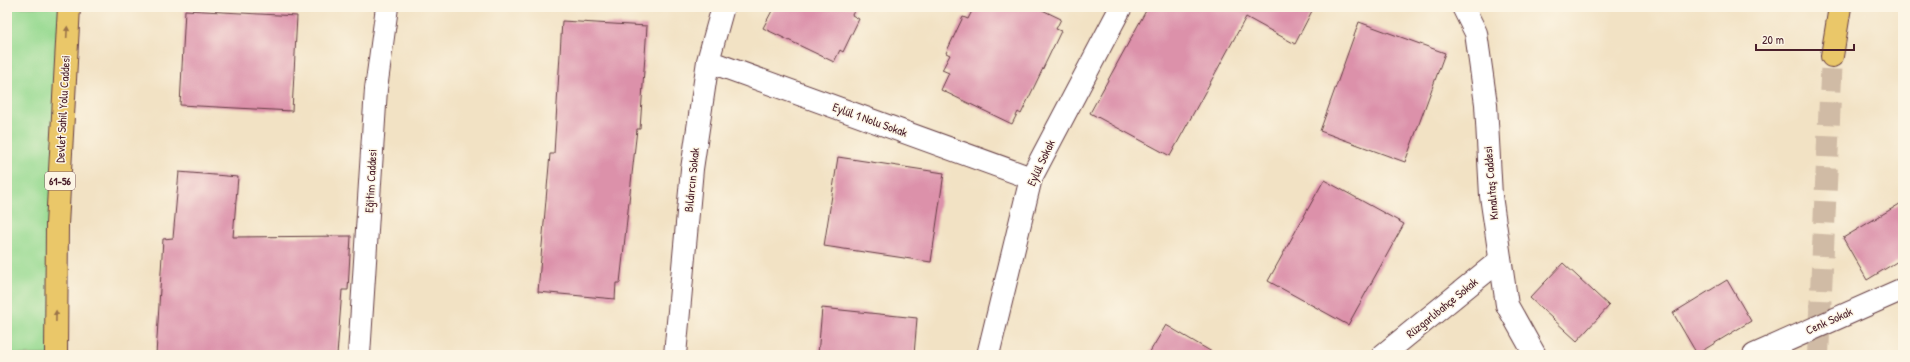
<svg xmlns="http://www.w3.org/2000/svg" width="1910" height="362" viewBox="0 0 1910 362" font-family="'Patrick Hand',sans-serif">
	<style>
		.green { fill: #98da92; stroke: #717c5e }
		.building { fill: #dc91aa }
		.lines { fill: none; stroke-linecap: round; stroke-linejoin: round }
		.primary-tunnel { stroke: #d0bba5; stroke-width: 22; stroke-dasharray: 22 11; stroke-linecap: butt }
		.minor-casing { stroke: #633c42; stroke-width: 24 }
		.tertiary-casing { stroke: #633c42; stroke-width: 24 }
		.primary-casing { stroke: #633c42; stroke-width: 24 }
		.minor { stroke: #fff; stroke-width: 22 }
		.tertiary { stroke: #fff; stroke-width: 22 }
		.primary { stroke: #eac769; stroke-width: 22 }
		.oneway { fill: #9a734a }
		.labels { text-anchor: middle; stroke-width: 3; stroke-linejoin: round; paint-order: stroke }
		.shield { fill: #fcf5e5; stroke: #7f5f63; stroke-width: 1 }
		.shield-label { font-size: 11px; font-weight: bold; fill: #4a1f2b }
		.street-label { font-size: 12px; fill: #4a1f2b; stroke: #fcf5e5 }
	</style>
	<rect width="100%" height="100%" fill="#fcf5e5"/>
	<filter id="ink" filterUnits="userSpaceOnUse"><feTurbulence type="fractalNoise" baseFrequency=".025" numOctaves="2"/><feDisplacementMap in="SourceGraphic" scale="8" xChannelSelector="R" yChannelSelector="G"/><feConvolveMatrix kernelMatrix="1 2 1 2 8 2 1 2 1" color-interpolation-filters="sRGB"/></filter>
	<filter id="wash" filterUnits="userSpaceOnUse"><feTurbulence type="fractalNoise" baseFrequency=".012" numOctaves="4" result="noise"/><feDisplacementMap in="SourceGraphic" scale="16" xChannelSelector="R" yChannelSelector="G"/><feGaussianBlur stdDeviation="0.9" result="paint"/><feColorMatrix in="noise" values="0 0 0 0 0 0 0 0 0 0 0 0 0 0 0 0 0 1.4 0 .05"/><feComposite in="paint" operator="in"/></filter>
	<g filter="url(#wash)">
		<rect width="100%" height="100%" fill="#f2e2c4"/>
		<path class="green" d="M 7,7 L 69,7 L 50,355 L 7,355 Z"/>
		<g id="blocks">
			<path class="building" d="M 774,7 L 856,7 L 852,15 L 859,19 L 843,52 L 840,50 L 834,62 L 763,28 Z
				M 974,7 L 1036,7 L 1061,19 L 1056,29 L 1061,31 L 1021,114 L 1018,112 L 1012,124 L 941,90 L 949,73 L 942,70 L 950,55 L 946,53 L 963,17 L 968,19 Z
				M 1148,7 L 1314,7 L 1295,44 L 1246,17 L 1170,156 L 1090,113 Z
				M 185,10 L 297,16 L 292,111 L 180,105 Z
				M 562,21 L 647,26 L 640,129 L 637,129 L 620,283 L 616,283 L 615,299 L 538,292 L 550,154 L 554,154 Z
				M 1359,22 L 1445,53 L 1405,162 L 1320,131 Z
				M 838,157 L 944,173 L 931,262 L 824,246 Z
				M 179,172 L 238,177 L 233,237 L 351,236 L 348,290 L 342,290 L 337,355 L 156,355 L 163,239 L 173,238 Z
				M 1324,180 L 1404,224 L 1348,325 L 1268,281 Z
				M 1903,202 L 1903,258 L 1867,280 L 1843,238 Z
				M 1563,263 L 1609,306 L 1577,341 L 1530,298 Z
				M 1727,280 L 1751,321 L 1697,354 L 1673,313 Z
				M 822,308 L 917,318 L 914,355 L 818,355 Z
				M 1166,325 L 1217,355 L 1148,355 Z"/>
		</g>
	</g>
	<g filter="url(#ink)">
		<use href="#blocks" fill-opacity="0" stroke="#633c42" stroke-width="1"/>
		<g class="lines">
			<path class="primary-tunnel" d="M 1818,355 L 1832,56"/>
			<defs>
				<path id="minor" d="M 708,61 L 1031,178
					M 675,355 L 692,169 L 708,61 L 723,7
					M 988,355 L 1031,178 L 1121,7
					M 1383,355 L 1500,260
					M 1754,355 L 1903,289"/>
				<path id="tertiary" d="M 1463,7 L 1476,33 L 1486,104 L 1491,196 L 1507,305 L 1535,355
					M 359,355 L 376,89 L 387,7"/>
				<path id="primary" d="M 1832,56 L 1840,7
					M 56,355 L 57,225 L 69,7"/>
			</defs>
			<use href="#minor" class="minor-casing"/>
			<use href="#tertiary" class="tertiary-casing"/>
			<use href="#primary" class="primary-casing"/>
			<use href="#minor" class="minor"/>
			<use href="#tertiary" class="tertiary"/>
			<use href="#primary" class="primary"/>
		</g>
		<defs><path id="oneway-solid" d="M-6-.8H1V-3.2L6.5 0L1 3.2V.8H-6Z"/></defs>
		<g class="oneway">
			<use href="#oneway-solid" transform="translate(67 32) rotate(-87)"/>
			<use href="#oneway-solid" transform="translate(56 316) rotate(-89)"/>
		</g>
	</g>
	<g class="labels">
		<rect class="shield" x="45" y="172" width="30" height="18" rx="3"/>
		<g class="shield-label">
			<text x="60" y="185">61-56</text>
		</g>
		<g class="street-label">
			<text transform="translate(63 109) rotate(-87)" y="4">Devlet Sahil Yolu Caddesi</text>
			<text transform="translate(870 120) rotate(20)" y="4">Eylül 1 Nolu Sokak</text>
			<text transform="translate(1041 163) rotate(-65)" y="4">Eylül Sokak</text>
			<text transform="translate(692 180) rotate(-84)" y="4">Bıldırcın Sokak</text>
			<text transform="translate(371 181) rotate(-87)" y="4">Eğitim Caddesi</text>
			<text transform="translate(1491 183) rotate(-95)" y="4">Kınalıtaş Caddesi</text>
			<text transform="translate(1442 308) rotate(-39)" y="4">Rüzgarlıbahçe Sokak</text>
			<text transform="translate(1829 321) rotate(-24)" y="4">Cenk Sokak</text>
		</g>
	</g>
	<rect width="1910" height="362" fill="none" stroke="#fcf5e5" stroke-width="24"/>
	<path d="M1756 44v6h98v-6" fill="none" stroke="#4a1f2b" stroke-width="2"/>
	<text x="1762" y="44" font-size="12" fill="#4a1f2b" stroke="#fcf5e5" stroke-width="3" paint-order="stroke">20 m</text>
</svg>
